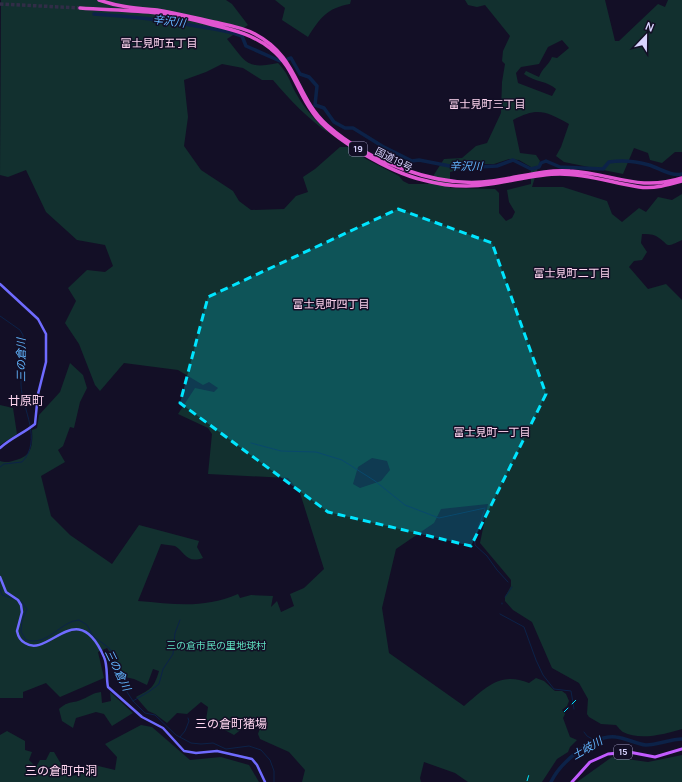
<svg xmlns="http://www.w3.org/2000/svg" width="682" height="782" viewBox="0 0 682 782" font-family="Manrope,'Noto Sans JP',sans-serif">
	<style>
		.green { fill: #12302f; fill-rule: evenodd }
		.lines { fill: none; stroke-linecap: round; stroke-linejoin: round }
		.stream { stroke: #0c2248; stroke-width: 1 }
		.river { stroke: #0c2248; stroke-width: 3.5 }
		.trunk-tunnel { stroke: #312d47; stroke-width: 3.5; stroke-dasharray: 3.5 2; stroke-linecap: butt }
		.secondary { stroke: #6f6bff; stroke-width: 2.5 }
		.primary { stroke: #c25bff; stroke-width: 3 }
		.trunk { stroke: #e055d1; stroke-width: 3.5 }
		.rail { stroke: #00e5ff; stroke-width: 1; stroke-dasharray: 6 5; stroke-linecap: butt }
		.marked { fill: #00e5ff; fill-opacity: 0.2; stroke: #00e5ff; stroke-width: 3; stroke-dasharray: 8 5; stroke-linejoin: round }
		.labels { text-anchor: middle; stroke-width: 3; stroke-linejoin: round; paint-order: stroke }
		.shield { fill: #130f26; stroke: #9e99be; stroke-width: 1 }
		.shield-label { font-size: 9px; font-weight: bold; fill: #d9d4ff }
		.street-label { font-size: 10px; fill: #d9d4ff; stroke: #130f26 }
		.park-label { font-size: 10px; fill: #5fe0c0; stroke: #130f26 }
		.water-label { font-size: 11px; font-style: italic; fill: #62b6ff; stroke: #130f26 }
		.neighbourhood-label { font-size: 11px; fill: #ffd6f0; stroke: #130f26 }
		.quarter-label { font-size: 12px; fill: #ffd6f0; stroke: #130f26 }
	</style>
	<rect width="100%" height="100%" fill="#130f26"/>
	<path class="green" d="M 1,0 L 226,0 L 232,4 L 248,25 L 227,39 C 246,62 246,70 278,63 C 290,76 289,81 297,95 C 305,110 318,122 330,134 C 308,119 290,100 273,80 L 262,80 L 243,68 L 222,64 L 206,72 L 184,80 L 188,117 L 184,146 L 201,170 L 233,191 L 239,201 L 251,210 L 284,209 L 296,196 L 308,192 L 303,177 L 315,169 L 340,147 L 348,147 L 366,159 L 399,176 L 403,181 L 409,184 L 428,184 L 444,159 L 462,158 L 476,146 L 487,143 L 501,113 L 502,82 L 505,64 L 502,61 L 503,51 L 510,36 L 485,5 L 477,7 L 468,5 L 465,0 L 605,0 L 615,41 L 619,41 L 658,4 L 665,7 L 668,0 L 682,0 L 682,152 L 675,152 L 662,163 L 650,160 L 648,153 L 634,148 L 623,174 L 564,162 L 556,156 L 561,147 L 569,124 C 546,111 537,107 513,120 L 520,153 L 536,155 L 540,161 L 532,187 L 563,187 L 607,201 L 612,214 L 622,222 L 639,208 L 646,212 L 658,197 L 672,200 L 682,194 L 682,240 C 663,249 671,245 656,236 C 652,234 646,234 642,234 L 641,243 L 647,252 L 642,260 L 634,261 L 629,267 L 648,289 L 666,284 L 682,300 L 682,729 C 665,734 640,741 623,732 C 621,731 618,727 616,725 L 601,724 L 589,717 L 587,714 L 588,699 L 579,683 L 552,668 L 532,622 L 513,610 L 505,601 L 505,597 L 511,586 L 511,580 L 480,543 L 488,504 L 441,509 L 434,523 L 396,549 L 382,608 L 389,653 L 464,706 C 485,689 499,671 529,683 L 536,678 L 544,681 L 555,691 L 562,691 L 566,694 L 569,701 L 567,706 L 562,710 L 565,714 L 563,718 L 570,737 L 577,740 L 570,747 L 568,752 L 557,759 L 542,782 L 468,782 L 455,773 L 424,762 L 420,778 L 421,782 L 302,782 L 305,770 L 289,752 L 260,739 L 258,734 L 261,725 L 247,725 L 234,735 L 206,720 L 208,707 L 201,702 L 187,714 L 177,713 L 167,723 L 155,714 L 148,711 L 136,697 C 151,689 154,688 159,671 L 153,669 L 147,685 L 134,679 L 125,677 L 107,648 L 98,652 L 104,678 L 60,697 L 46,683 L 23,692 L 23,698 L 0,698 L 0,461 C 6,463 10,462 16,460 C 32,456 33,445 32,430 L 37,428 L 39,415 L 60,392 L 70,363 L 83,375 L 87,388 L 80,402 L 74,428 L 70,427 L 63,446 L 58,450 L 65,462 L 41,476 L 51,516 L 70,535 L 112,564 L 139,525 L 199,541 L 197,547 L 203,558 C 186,564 184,551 175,546 C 171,545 165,545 161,544 L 138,601 C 175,604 203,609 238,594 L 240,598 L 251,595 L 273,596 L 271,607 L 277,601 L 281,612 L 294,606 L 290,594 L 304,588 L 324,569 L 300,493 L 288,478 L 208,474 L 212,434 L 208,428 L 178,414 L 195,388 L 214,392 L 218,388 L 209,382 L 203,385 L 178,370 L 124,363 L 100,391 L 95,385 L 79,344 L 65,323 L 76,301 L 68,288 L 87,270 L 105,272 L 113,266 L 105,245 L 77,240 L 46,212 L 26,170 L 8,177 L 0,175 ZM 562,40 L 569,48 L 557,58 L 552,57 C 549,65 542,68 539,77 L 526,71 L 524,74 C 534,82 548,81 556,89 L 552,96 L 518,83 L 516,73 L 521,67 L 539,64 L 548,47 ZM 509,159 L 519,160 L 531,167 L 531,184 L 507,190 L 509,202 L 515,212 L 512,218 L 506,221 L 499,213 L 499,193 L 495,189 L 450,188 L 450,172 L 484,164 L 494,164 ZM 372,458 L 387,461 L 390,470 L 381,481 L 360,488 L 353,484 L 358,467 Z
		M 275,0 L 351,0 L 350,4 C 327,8 320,18 308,37 L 282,20 L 285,8 Z
		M 0,405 L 13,408 L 17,434 L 0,445 Z
		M 101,692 L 102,703 L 111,701 L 110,692 L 133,713 L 112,726 L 104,714 L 96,712 L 76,718 L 73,728 L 62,721 L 59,709 C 69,700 73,704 83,699 C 90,696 93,693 101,692 Z
		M 141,725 L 152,727 L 190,760 L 221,757 L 249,765 L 259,782 L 0,782 L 0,735 L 7,731 L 25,741 L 25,750 L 32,752 L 29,760 L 36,767 L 40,760 L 46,760 L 50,752 L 54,752 L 68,776 L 80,775 L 90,764 L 115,770 L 117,757 L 105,744 Z
		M 682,755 L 682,782 L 577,782 L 612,757 L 648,762 Z"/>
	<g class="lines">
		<path class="stream" d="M 0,316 L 20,330 L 23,335 C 24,352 20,368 21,385 C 22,409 43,440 22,462 L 4,464 L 0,467
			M 251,443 L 281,451 L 316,452 L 342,460 L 375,481 L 405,505 L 439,518 L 485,508
			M 485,509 L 475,536 L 475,545 L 487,556 L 497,570 L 508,582
			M 0,589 L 2,595 L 17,600
			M 505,597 L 512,587
			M 21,601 L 27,609 L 22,620 L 21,632 L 26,640 C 49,646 59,622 79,620 L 87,625 L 93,636 L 109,648 L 112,652 L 112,663 L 125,682 L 127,692 L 133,701 L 145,713 L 155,715 L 176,735 L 191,743 L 201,744 L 213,743 L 226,749 L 249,746 L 261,750 L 270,760 L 274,771 L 274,782
			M 502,604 L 502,603
			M 500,614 L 524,627 L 536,660 L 543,675 L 554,689 L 571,691 L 574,709
			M 133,701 L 150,691 L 159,684 L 163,669 L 173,654 L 175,633 L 180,620
			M 584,732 L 587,736 L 596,741
			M 180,737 L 185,731 L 189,721 L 188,718"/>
		<path class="river" d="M 94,14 C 132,16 165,20 202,27 C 216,29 229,31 242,36 L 246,46 L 280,61
			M 288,59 L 291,58 L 300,74 L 309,77 L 317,86 L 315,105 L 324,108 L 334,122 L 345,128 L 353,128 L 382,146 L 412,161 L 419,160 L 460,168 L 497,166 L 513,160 L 531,169 L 539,167 L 541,163 L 546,161 L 560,167 L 603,169 L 609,162 C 623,160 635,161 649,165 C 659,168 672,177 682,174
			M 551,782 C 560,763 593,734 616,737 C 626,738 636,744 646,745 C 658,745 670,739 682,739"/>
		<path class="trunk-tunnel" d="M 0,4 L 80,8"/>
		<path class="secondary" d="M 0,284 L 38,319 L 46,334 L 46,362 L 38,394 L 35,424 C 24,433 11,438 0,448
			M 0,577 L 6,592 L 18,600 L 21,605 L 22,612 L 17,631 C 18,636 21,641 25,643 C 49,659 77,595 104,657 C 108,666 106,678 108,687 L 142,717 L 163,728 L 184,751 L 196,753 L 217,751 L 252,759 L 257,765 L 265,782"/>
		<path class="primary" d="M 572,782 L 590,762 L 608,754 L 629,752 L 655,757 L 682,749"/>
		<path class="trunk" d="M 99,0 C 119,7 136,8 157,10 C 176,13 195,18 214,22 C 228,25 242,27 255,34 C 299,57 295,97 327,125 C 368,161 437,189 492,181 C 518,178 543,169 570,171 C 612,173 638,192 682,178
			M 80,8 C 106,10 132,10 157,13 C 176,15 195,20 213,25 C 234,30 254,35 271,49 C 293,66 297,92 313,113 C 331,139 392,173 423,180 C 445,186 468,188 490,184 C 513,181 536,174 560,174 C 588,174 612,183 639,187 C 654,189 668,185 682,181"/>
		<path class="rail" d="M 564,712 L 579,697
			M 527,781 L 530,771"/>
	</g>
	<path class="marked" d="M 398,209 L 492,243 L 546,394 L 471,546 L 328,512 L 180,403 L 208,297 Z"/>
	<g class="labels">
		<g class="shield">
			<rect x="349" y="142" width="18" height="14" rx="3"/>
			<rect x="614" y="745" width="18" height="14" rx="3"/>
		</g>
		<g class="shield-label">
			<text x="358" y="152">19</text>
			<text x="623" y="755">15</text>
		</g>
		<g class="street-label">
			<text transform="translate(394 159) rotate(27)" y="4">国道19号</text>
		</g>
		<g class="park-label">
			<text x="216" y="649">三の倉市民の里地球村</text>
		</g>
		<g class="water-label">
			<text transform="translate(169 21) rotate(7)" y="4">辛沢川</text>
			<text transform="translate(466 166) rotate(1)" y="4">辛沢川</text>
			<text transform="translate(21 360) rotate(-90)" y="4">三の倉川</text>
			<text transform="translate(118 670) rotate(64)" y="4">三の倉川</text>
			<text transform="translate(587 748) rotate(-30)" y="4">土岐川</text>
		</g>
		<g class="neighbourhood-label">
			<text x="159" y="47">富士見町五丁目</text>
			<text x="487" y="108">富士見町三丁目</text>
			<text x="572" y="277">富士見町二丁目</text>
			<text x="331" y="308">富士見町四丁目</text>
			<text x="492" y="436">富士見町一丁目</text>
		</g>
		<g class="quarter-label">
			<text x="26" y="405">廿原町</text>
			<text x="231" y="728">三の倉町猪場</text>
			<text x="61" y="775">三の倉町中洞</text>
		</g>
	</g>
	<g transform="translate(646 36) rotate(22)" stroke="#130f26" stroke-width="3" paint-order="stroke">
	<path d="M0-3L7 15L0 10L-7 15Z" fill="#d9d4ff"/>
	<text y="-6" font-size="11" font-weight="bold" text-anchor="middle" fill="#d9d4ff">N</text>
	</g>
</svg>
